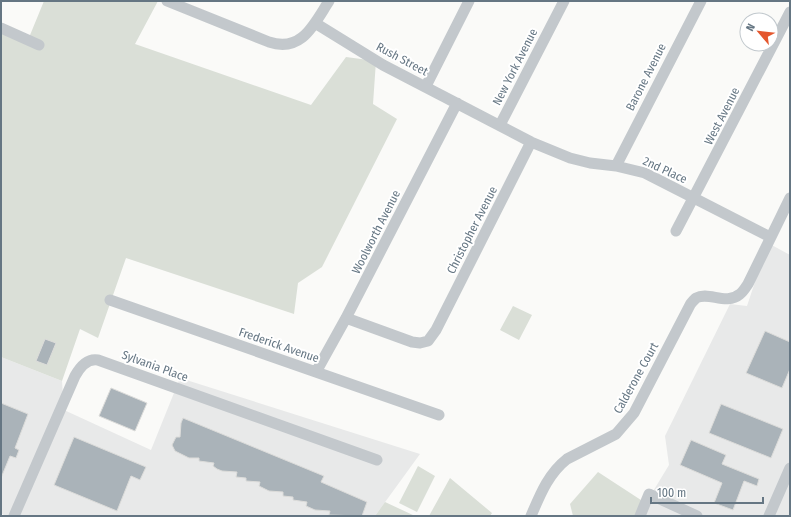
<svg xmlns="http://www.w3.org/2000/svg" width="791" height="517" viewBox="0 0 791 517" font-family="'Fira Sans Condensed',sans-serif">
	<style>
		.built { fill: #e8e9e9 }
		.green { fill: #dadfd7 }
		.building { fill: #aab3b9; stroke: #dcdcda }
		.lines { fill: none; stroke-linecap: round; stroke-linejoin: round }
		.minor { stroke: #c3c8cc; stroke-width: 11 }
		.labels { text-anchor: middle; stroke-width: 4; stroke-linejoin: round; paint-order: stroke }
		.street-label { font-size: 12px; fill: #657683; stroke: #fff }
	</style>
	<rect width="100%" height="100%" fill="#fafaf8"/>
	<path class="built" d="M 768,243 L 790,255 L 790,516 L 638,516 L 669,465 L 665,436 L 730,304 L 747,306 Z
		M 1,357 L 62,381 L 64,410 L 151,450 L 180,378 L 420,454 L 375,516 L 5,516 L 1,513 Z"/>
	<path class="green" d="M 44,1 L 158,1 L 135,44 L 311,105 L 346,57 L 376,61 L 373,104 L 397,119 L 322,267 L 298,283 L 294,314 L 126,258 L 98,338 L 80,329 L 62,381 L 1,357 L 1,28 L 28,40 Z
		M 513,306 L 532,315 L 519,340 L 500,330 Z
		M 418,466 L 435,476 L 417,512 L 399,503 Z
		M 598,472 L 644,502 L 638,516 L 573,516 L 570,504 Z
		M 450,478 L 492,513 L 490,516 L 429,516 Z
		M 385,502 L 415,516 L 375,516 Z"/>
	<path class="building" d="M 765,331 L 790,342 L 790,369 L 782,388 L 746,373 Z
		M 45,339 L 56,343 L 47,365 L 36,361 Z
		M 111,388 L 147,403 L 135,431 L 99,416 Z
		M 1,403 L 28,414 L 15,448 L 19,450 L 16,458 L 10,456 L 1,478 Z
		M 721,404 L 783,429 L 771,458 L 709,433 Z
		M 183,418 L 324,476 L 321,482 L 367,502 L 362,516 L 329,515 L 330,511 L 315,510 L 306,506 L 307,502 L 293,500 L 293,497 L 283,496 L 283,492 L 269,491 L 259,486 L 260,482 L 246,481 L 246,478 L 236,477 L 237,472 L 222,471 L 217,469 L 213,466 L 214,463 L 199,461 L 199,458 L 189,458 L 175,451 L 172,445 L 176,437 L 180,437 L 181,423 Z
		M 74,437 L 146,467 L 140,480 L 131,476 L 117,511 L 54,485 Z
		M 691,440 L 726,455 L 722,464 L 759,479 L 757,486 L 744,481 L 733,510 L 714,503 L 722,483 L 680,465 Z"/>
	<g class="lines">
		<path class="minor" d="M 167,1 L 269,42 C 302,53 314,24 329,1
			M 315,23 L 383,65 L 531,142 L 570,158 L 590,163 L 616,166 L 645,173 L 770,237
			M 1,28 L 39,45
			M 426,86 L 469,1
			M 500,125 L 564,1
			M 616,166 L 701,1
			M 676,231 L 790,12
			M 110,300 L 439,415
			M 346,318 L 412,342 L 420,343 L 428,341 L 436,330 L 531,142
			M 316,372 L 346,318 L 457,103
			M 14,516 L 75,376 C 80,367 87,358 98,360 L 377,460
			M 531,516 C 540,495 548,474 567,459 L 616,434 L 634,413 L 690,305 C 691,303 694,300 696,298 C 709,291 726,306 740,294 C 743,292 746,287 748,284 L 790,198
			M 640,516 L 649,494 L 697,516
			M 769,516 L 790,468"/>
	</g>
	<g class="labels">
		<g class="street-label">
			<text transform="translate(402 59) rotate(28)" y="4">Rush Street</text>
			<text transform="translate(515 67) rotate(-63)" y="4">New York Avenue</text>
			<text transform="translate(646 77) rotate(-63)" y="4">Barone Avenue</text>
			<text transform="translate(722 116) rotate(-63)" y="4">West Avenue</text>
			<text transform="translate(665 170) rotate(25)" y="4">2nd Place</text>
			<text transform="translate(472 230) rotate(-63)" y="4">Christopher Avenue</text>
			<text transform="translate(376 232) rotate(-63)" y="4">Woolworth Avenue</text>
			<text transform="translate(279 345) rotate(19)" y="4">Frederick Avenue</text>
			<text transform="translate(155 366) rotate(20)" y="4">Sylvania Place</text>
			<text transform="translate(636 378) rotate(-61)" y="4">Calderone Court</text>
		</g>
	</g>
	<rect width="791" height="517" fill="none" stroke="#657683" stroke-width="4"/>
	<g transform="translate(759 32) rotate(298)"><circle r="19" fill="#ffffff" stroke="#c1c8cd"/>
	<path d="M0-3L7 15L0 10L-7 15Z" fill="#e4572e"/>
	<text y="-6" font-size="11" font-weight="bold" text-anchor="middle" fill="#657683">N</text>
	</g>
	<path d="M651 497v6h112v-6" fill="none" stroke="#657683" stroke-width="2"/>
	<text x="657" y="497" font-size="12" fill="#657683" stroke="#ffffff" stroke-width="3" paint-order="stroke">100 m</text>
</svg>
